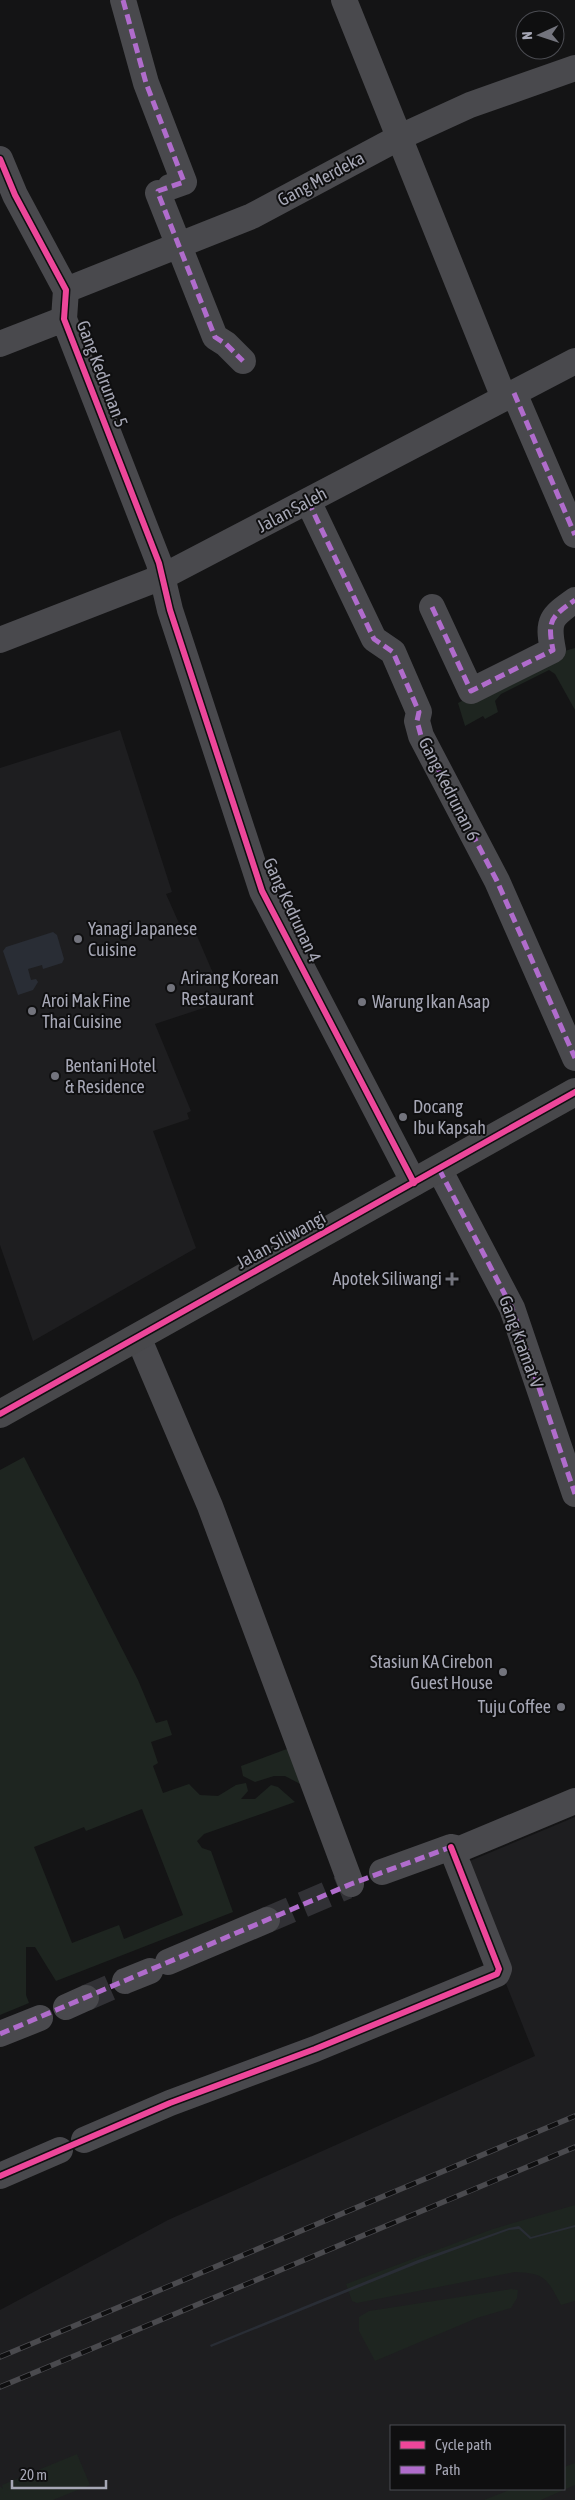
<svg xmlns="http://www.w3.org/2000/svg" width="575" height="2500" viewBox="0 0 575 2500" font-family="'Asap Condensed',sans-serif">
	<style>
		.built { fill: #1e1e20; fill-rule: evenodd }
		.green { fill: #1e2520; fill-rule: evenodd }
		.water { fill: #292d35 }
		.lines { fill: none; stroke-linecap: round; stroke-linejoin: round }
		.minor-tunnel { stroke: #313135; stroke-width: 26; stroke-dasharray: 26 13; stroke-linecap: butt }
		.minor { stroke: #49494d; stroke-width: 26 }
		.secondary { stroke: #48484b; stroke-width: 28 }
		.rail-casing { stroke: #4a4a4e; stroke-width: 5.5 }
		.rail { stroke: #0f0f10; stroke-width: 4; stroke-dasharray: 11; stroke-linecap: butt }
		.quiet { stroke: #b06ccc; stroke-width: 5; stroke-dasharray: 10 5; stroke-linecap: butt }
		.cycleway-casing { stroke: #0f0f10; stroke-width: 9 }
		.cycleway { stroke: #ed469a; stroke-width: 6 }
		.poi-dot { fill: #73747d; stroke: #0f0f10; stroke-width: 2 }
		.labels { text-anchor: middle; stroke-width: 4; stroke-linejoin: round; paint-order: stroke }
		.street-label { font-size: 18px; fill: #a6a7b5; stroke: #0f0f10 }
		.poi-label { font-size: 18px; fill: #a6a7b5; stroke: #0f0f10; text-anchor: start }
	</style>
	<rect width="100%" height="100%" fill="#141415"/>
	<path class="built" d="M 120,730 L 172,892 L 166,894 L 182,930 L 188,928 L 187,923 L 191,922 L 225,1001 L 155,1024 L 191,1111 L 187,1113 L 189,1119 L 153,1131 L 196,1248 L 33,1341 L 0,1245 L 0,768 Z
		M 575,1817 L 575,2500 L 0,2500 L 0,2310 L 168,2220 L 535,2056 L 494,1954 L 465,1863 ZM 391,2426 L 564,2426 L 564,2489 L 391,2489 Z"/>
	<path class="green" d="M 575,648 L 575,710 L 555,674 L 549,670 L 501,694 L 495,701 L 498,712 L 485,719 L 483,716 L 465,726 L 458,703 L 554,654 Z
		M 24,1457 L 138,1680 L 156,1723 L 167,1720 L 172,1735 L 151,1742 L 158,1763 L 153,1766 L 163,1793 L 189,1784 L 200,1795 L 218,1796 L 236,1785 L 246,1783 L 248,1791 L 241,1799 L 255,1799 L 271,1785 L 278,1787 L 295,1802 L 204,1834 L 197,1841 L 202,1848 L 211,1851 L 233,1912 L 56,1981 L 35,1947 L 26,1947 L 26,1995 L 29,2003 L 0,2015 L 0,1470 ZM 142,1809 L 183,1915 L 124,1939 L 119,1925 L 72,1943 L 34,1847 L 84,1827 L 86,1831 Z
		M 292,1747 L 306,1787 L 285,1776 L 274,1776 L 255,1782 L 243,1776 L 241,1766 Z
		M 575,2205 L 575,2301 L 561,2305 C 547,2279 546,2273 515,2272 L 357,2303 L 352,2301 L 346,2284 L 493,2229 Z
		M 511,2289 L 518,2290 L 517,2298 L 511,2308 L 477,2318 L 375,2361 L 359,2331 L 359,2317 L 369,2311 Z
		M 77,2454 L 90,2485 L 53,2500 L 0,2500 L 0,2486 L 3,2489 L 2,2485 Z
		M 575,2463 L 575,2485 L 541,2500 L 484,2500 L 512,2489 L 564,2489 L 564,2467 Z"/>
	<path class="water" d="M 53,932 L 57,935 L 64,959 L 62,963 L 43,969 L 42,965 L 28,969 L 31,980 L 36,979 L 38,982 L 33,990 L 18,995 L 3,951 L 6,947 Z
		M 575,2225 L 575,2227 L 530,2239 L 519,2229 L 509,2230 L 419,2263 L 211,2347 L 210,2345 L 418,2260 L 509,2228 L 519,2226 L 531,2237 Z"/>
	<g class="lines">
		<path class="minor-tunnel" d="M 267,1920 L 347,1886
			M 86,1998 L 125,1981"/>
		<path class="minor" d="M 123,0 L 146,83 L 184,182 L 170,187
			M 344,0 L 504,398
			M 0,159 L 15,195 L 66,290 L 64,319 L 159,563 L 170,610 L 262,891 L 414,1183
			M 158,193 L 215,337 L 226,344 L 243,361
			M 66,290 L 252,216 L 400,137 L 470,105 L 575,68
			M 0,344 L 64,319
			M 514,393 L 575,535
			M 308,501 L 374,639 L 393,652 L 419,712 L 417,721 L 421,736 L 497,881 L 575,1058
			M 432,607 L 471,691 L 553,650 C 547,620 551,617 575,600
			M 0,640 L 162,577 L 575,361
			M 439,1169 L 512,1308 L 575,1494
			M 138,1337 L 210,1506 L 351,1884
			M 382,1872 L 451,1847 L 460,1849 L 575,1801
			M 168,1962 L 267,1920
			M 125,1981 L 150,1971
			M 66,2007 L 86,1998
			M 0,2034 L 40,2018
			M 84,2140 L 170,2103 L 315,2049 L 497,1974 L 499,1969 L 451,1847
			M 0,2176 L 60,2150"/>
		<path class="secondary" d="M 0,1414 L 575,1092"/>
		<defs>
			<path id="rail" d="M 0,2357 L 575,2116
				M 0,2387 L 575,2147"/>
		</defs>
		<use href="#rail" class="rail-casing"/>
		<use href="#rail" class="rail"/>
		<path class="quiet" d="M 123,0 L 146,83 L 184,182 L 158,191 L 158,193 L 215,337 L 226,344 L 243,361
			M 514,393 L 575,535
			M 308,501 L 374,639 L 393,652 L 419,712 L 417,721 L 421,736 L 497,881 L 575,1058
			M 432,607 L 471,691 L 553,650 C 547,620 551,617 575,600
			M 439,1169 L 512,1308 L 575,1494
			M 0,2034 L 351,1884 L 451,1847 L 453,1850"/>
		<defs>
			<path id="cycleway" d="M 0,159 L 15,195 L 66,290 L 64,319 L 159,563 L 170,610 L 262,891 L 414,1183
				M 0,1414 L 575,1092
				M 0,2176 L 170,2103 L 315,2049 L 497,1974 L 499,1969 L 451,1847"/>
		</defs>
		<use href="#cycleway" class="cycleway-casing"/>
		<use href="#cycleway" class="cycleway"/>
	</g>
	<g class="poi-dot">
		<circle cx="78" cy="939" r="5"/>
		<circle cx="171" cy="988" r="5"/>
		<circle cx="362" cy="1002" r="5"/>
		<circle cx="32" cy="1011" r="5"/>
		<circle cx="55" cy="1076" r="5"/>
		<circle cx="403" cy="1117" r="5"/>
		<path d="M449.5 1271.5h5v5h5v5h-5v5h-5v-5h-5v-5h5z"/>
		<circle cx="503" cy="1672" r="5"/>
		<circle cx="561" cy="1707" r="5"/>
	</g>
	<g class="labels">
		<g class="street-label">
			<text transform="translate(321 179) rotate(-28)" y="6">Gang Merdeka</text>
			<text transform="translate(102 374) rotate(69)" y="6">Gang Kedrunan 5</text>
			<text transform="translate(292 510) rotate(-28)" y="6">Jalan Saleh</text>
			<text transform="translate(449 789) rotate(63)" y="6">Gang Kedrunan 6</text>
			<text transform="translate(292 910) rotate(65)" y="6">Gang Kedrunan 4</text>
			<text transform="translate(281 1240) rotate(-29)" y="6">Jalan Siliwangi</text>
			<text transform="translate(521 1342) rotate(70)" y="6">Gang Kramat V</text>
		</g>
		<g class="poi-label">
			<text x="88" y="935">Yanagi Japanese<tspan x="88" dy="21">Cuisine</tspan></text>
			<text x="181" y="984">Arirang Korean<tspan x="181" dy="21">Restaurant</tspan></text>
			<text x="42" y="1007">Aroi Mak Fine<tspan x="42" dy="21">Thai Cuisine</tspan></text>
			<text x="372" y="1008">Warung Ikan Asap</text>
			<text x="65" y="1072">Bentani Hotel<tspan x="65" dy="21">&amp; Residence</tspan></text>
			<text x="413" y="1113">Docang<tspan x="413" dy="21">Ibu Kapsah</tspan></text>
			<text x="442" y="1285" text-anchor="end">Apotek Siliwangi</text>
			<text x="493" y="1668" text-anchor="end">Stasiun KA Cirebon<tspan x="493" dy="21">Guest House</tspan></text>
			<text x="551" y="1713" text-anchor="end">Tuju Coffee</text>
		</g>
	</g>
	<rect x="390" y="2425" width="175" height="65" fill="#0f0f10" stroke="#4b4c52"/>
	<rect x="400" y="2441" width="25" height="8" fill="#ed469a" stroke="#4b4c52"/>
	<text x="435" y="2450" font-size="15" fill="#a6a7b5">Cycle path</text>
	<rect x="400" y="2466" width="25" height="8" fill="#b06ccc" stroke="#4b4c52"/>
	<text x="435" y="2475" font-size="15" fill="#a6a7b5">Path</text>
	<g transform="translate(540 35) rotate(267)"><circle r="24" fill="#0f0f10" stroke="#4b4c52"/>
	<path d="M0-4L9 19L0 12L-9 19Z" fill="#73747d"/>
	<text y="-8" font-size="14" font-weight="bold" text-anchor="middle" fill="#a6a7b5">N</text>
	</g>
	<path d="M12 2480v8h94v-8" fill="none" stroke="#a6a7b5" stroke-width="2.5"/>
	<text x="20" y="2480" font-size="15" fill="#a6a7b5" stroke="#0f0f10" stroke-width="4" paint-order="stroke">20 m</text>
</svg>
